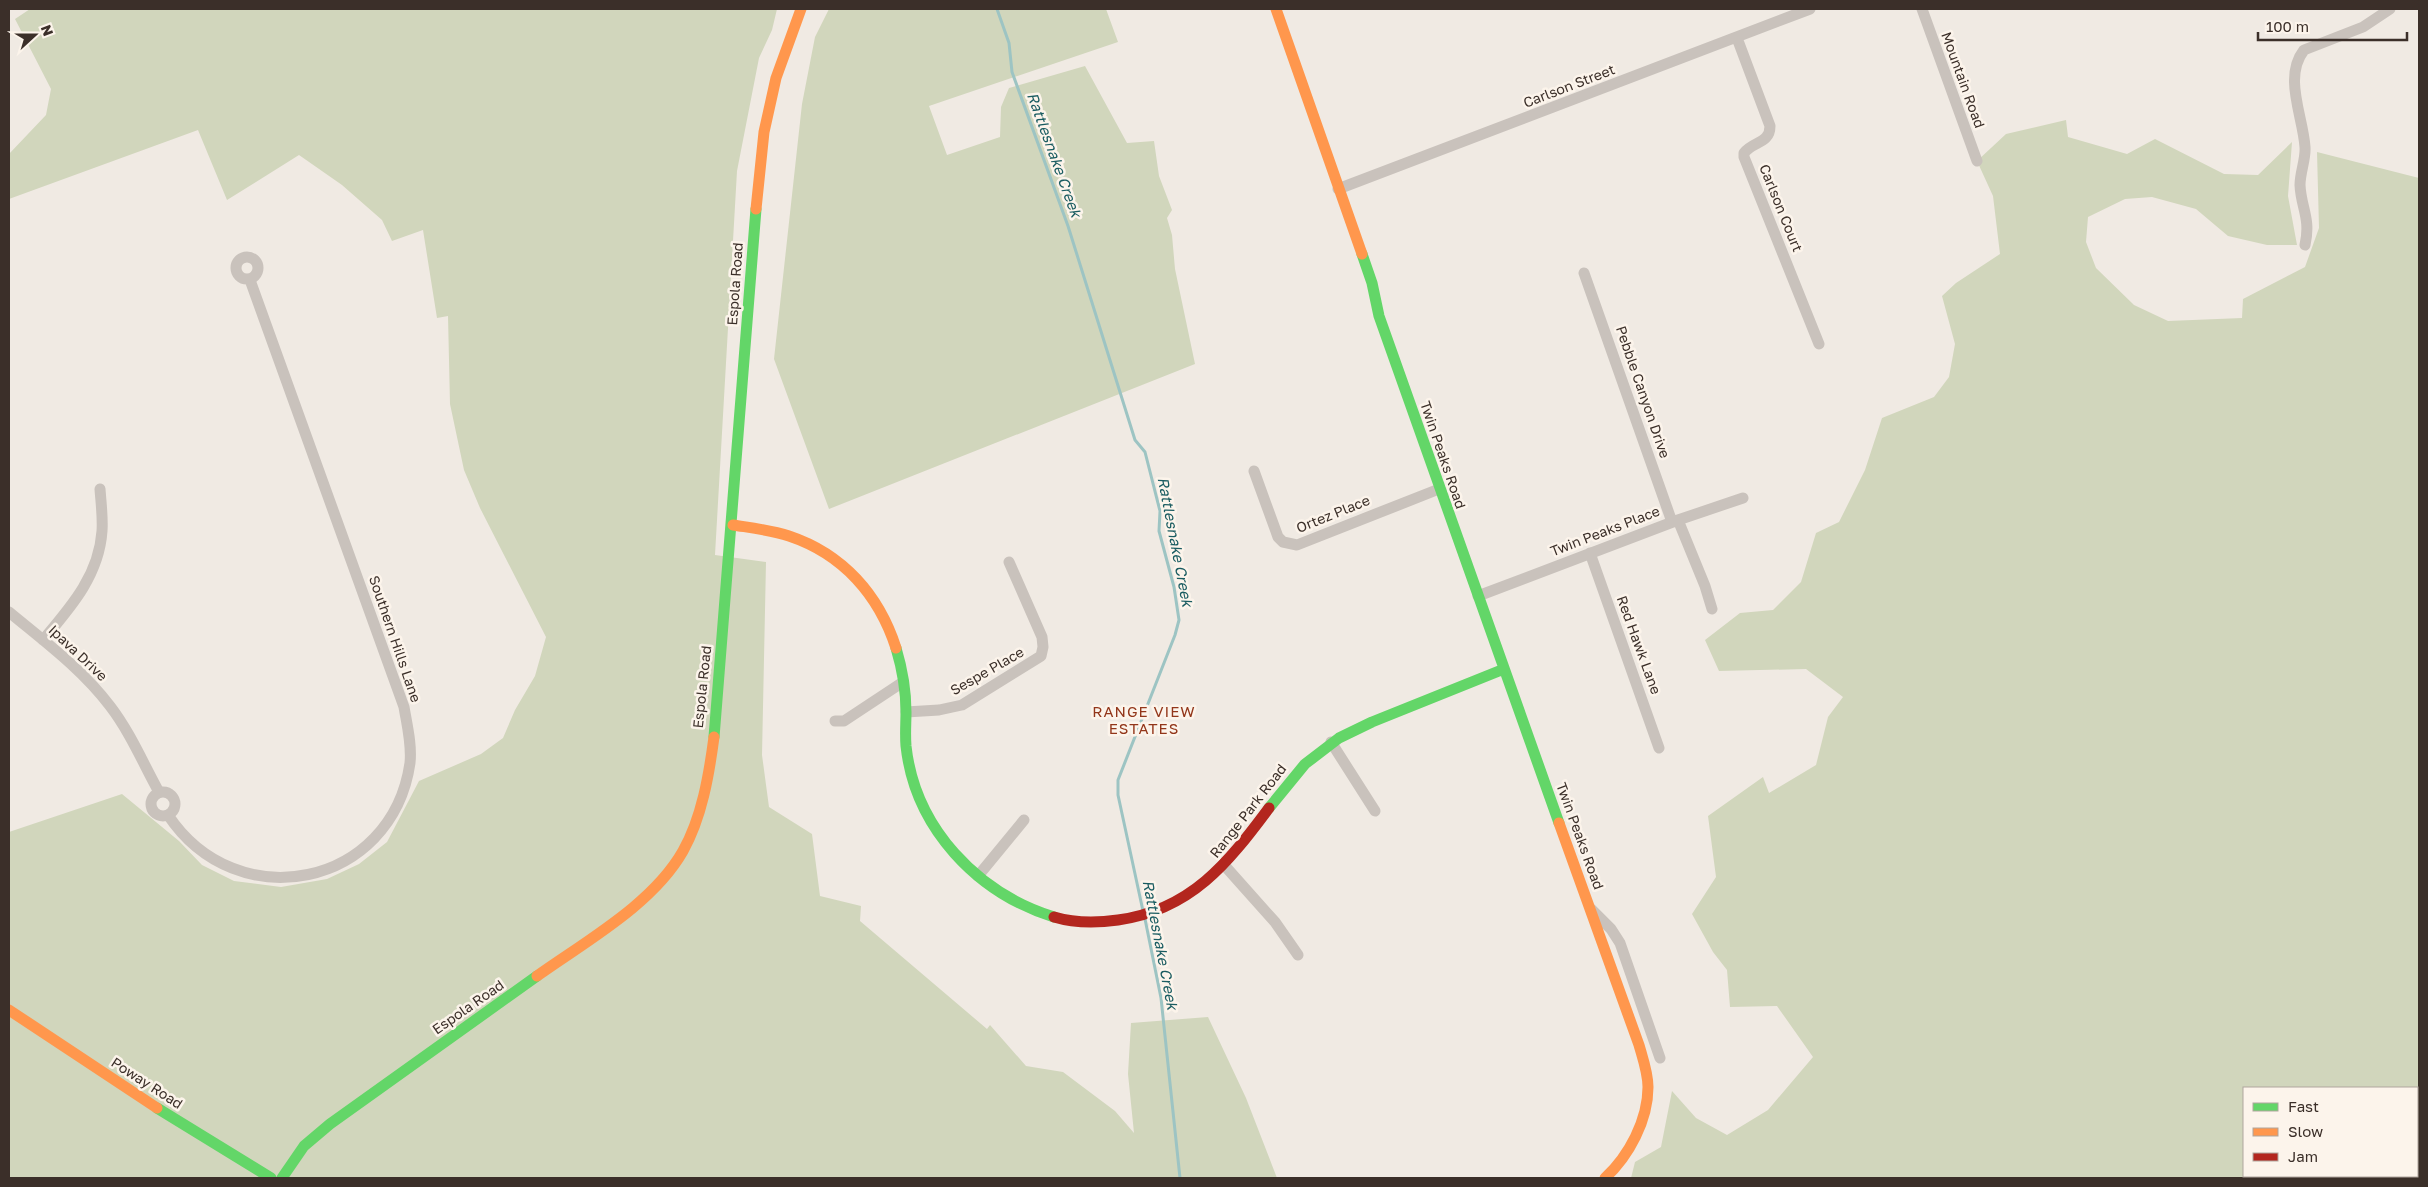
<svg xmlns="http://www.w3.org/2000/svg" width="2428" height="1187" viewBox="0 0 2428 1187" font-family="'Golos Text',sans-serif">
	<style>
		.green { fill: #d1d6bc; fill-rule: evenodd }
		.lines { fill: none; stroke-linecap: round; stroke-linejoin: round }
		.stream { stroke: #9dc4c3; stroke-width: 3 }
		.street { stroke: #c9c2bc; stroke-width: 11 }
		.fast { stroke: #63d668; stroke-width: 11 }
		.slow { stroke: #ff974d; stroke-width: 11 }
		.jam { stroke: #b3261e; stroke-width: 11 }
		.labels { text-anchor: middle; stroke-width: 5; stroke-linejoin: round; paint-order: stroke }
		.street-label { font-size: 14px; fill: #3b2f29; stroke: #fcf4eb }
		.water-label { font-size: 15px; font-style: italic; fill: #1a5c61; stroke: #fcf4eb }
		.neighbourhood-label { font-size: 15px; letter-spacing: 1px; fill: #92361a; stroke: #fcf4eb }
	</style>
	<rect width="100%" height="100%" fill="#f0eae3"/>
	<path class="green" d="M 30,9 L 777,9 L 772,30 L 759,58 L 737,171 L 715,555 L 766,562 L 762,755 L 769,807 L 812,834 L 820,896 L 861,906 L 860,921 L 987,1029 L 990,1025 L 1026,1066 L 1063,1072 L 1115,1111 L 1134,1133 L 1128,1074 L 1131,1023 L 1208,1017 L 1246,1098 L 1277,1178 L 9,1178 L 9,832 L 122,794 L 179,841 L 202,865 L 234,881 L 281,887 L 327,879 L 359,864 L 387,842 L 419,781 L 481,754 L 503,738 L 515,710 L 535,676 L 546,637 L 480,508 L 464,470 L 450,404 L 448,316 L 437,318 L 423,230 L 392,241 L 382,220 L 342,185 L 299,155 L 227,200 L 198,130 L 9,199 L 9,154 L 46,115 L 51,89 L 15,19 Z
		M 829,9 L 1106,9 L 1118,42 L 929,106 L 947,155 L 1000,137 L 1001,107 L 1009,88 L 1085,66 L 1127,143 L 1154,141 L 1159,176 L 1172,210 L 1167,218 L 1172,235 L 1175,269 L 1195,364 L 829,509 L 774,359 L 802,104 L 815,37 Z
		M 2066,120 L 2068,137 L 2127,154 L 2155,139 L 2224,174 L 2258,175 L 2292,142 L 2288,196 L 2297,245 L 2267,245 L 2228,236 L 2196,209 L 2152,197 L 2125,199 L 2088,217 L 2086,242 L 2096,268 L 2134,305 L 2168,321 L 2242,318 L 2243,299 L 2305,267 L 2319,228 L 2317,152 L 2419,178 L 2419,1178 L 1631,1178 L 1635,1162 L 1661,1147 L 1672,1091 L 1696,1118 L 1727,1135 L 1768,1110 L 1813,1057 L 1777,1006 L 1730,1007 L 1727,970 L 1713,952 L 1692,914 L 1716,877 L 1708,816 L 1763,777 L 1769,793 L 1816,765 L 1828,717 L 1843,697 L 1806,669 L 1719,671 L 1705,640 L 1740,613 L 1773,610 L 1801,582 L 1816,533 L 1839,522 L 1865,470 L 1882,418 L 1934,397 L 1949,377 L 1955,344 L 1942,296 L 1956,283 L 2000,254 L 1993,196 L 1977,161 L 2006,134 ZM 2244,1088 L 2417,1088 L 2417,1176 L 2244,1176 Z"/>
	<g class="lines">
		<path class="stream" d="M 997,9 L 1009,43 L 1012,72 L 1068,226 L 1135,440 L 1145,452 L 1160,511 L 1159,531 L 1174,587 L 1179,620 L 1175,635 L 1118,780 L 1118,795 L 1143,911
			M 1145,919 L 1161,998 L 1180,1178"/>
		<path class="street" d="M 1922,9 L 1977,161
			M 1737,38 L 1770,126 C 1770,144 1753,141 1744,153 L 1744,157 L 1819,344
			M 1338,189 L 1810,9
			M 2305,245 C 2311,218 2301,208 2300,185 C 2300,172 2306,159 2305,147 C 2303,116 2283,77 2304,50 L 2363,27 L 2390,9
			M236 268a11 11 0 1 1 22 0a11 11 0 1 1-22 0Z
			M 1584,273 L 1672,522
			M 1254,471 L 1278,537 L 1283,542 L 1297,545 L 1439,489
			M 1678,520 L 1705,586 L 1712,609
			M 1590,553 L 1659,748
			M 1478,596 L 1678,520 L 1743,498
			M 9,612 C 44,641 82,669 110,706 C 130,732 143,763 159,792
			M 43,640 C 70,608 99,576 102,531 C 103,518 101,503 100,489
			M 906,712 L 939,710 L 962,705 L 1041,656 L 1043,647 L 1042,637 L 1009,562
			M 835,721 L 844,721 L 903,682
			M 1331,742 L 1375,811
			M151 804a12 12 0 1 1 24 0a12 12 0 1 1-24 0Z
			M 168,815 C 237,919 392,887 410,763 C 412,745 407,725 404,707 L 250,280
			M 1225,866 L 1275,922 L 1298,955
			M 978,876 L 1024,820
			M 1591,909 L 1611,929 L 1620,943 L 1660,1058"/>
		<path class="fast" d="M 1362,254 L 1372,283 L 1379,316 L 1559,823
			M 896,648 C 902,668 906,691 906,712 C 906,723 905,734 906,746 C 915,828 977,893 1054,917
			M 714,737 L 756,209
			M 1269,808 L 1305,764 L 1339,738 L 1372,722 L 1504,669
			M 157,1108 L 271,1178
			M 282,1178 L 304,1146 L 330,1124 L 537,976"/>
		<path class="slow" d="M 1276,9 L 1362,254
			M 756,209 L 764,132 L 776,78 L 801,9
			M 733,525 C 752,528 771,530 789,536 C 843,554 879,595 896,648
			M 1559,823 L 1639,1045 C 1643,1059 1648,1073 1648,1087 C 1648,1120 1629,1156 1605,1178
			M 537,976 C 586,941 653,904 683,851 C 702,817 709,775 714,737
			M 9,1010 L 157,1108"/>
		<path class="jam" d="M 1054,917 C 1074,923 1097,923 1118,920 C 1191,910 1228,863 1269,808"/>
	</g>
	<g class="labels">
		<g class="street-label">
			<text transform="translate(1963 80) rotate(70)" y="5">Mountain Road</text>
			<text transform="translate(1569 86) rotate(-21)" y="5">Carlson Street</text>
			<text transform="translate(1781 208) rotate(68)" y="5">Carlson Court</text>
			<text transform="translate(735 284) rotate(-86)" y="5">Espola Road</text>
			<text transform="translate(1643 392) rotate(71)" y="5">Pebble Canyon Drive</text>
			<text transform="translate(1443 455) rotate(71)" y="5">Twin Peaks Road</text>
			<text transform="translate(1333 514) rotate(-22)" y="5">Ortez Place</text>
			<text transform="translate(1605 531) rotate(-21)" y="5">Twin Peaks Place</text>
			<text transform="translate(395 639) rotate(71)" y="5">Southern Hills Lane</text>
			<text transform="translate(1639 645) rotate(70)" y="5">Red Hawk Lane</text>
			<text transform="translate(78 653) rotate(43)" y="5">Ipava Drive</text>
			<text transform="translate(987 671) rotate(-30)" y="5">Sespe Place</text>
			<text transform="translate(702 687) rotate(-84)" y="5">Espola Road</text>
			<text transform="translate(1248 811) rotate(-52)" y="5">Range Park Road</text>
			<text transform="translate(1580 836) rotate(70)" y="5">Twin Peaks Road</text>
			<text transform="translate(468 1007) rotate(-35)" y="5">Espola Road</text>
			<text transform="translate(147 1083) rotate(33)" y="5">Poway Road</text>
		</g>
		<g class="water-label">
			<text transform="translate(1054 155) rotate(70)" y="5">Rattlesnake Creek</text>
			<text transform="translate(1175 542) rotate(79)" y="5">Rattlesnake Creek</text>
			<text transform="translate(1160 945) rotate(79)" y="5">Rattlesnake Creek</text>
		</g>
		<g class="neighbourhood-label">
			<text x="1144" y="717">RANGE VIEW<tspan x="1144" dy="17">ESTATES</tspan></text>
		</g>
	</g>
	<rect width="2428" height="1187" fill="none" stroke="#3b2f29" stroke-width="20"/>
	<rect x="2243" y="1087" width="175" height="90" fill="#fcf4eb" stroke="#afa59d"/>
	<rect x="2253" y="1103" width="25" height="8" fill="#63d668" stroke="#afa59d"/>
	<text x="2288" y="1112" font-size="15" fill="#3b2f29">Fast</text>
	<rect x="2253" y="1128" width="25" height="8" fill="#ff974d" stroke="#afa59d"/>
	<text x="2288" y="1137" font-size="15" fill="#3b2f29">Slow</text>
	<rect x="2253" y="1153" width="25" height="8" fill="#b3261e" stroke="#afa59d"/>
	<text x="2288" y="1162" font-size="15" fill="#3b2f29">Jam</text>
	<g transform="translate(35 35) rotate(69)" stroke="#fcf4eb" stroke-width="4" paint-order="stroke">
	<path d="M0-4L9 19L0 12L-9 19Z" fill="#3b2f29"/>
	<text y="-8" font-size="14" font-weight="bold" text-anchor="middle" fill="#3b2f29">N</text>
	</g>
	<path d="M2258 32v8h149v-8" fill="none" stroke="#3b2f29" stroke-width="2.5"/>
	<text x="2266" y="32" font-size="15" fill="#3b2f29" stroke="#fcf4eb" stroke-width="4" paint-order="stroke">100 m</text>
</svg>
